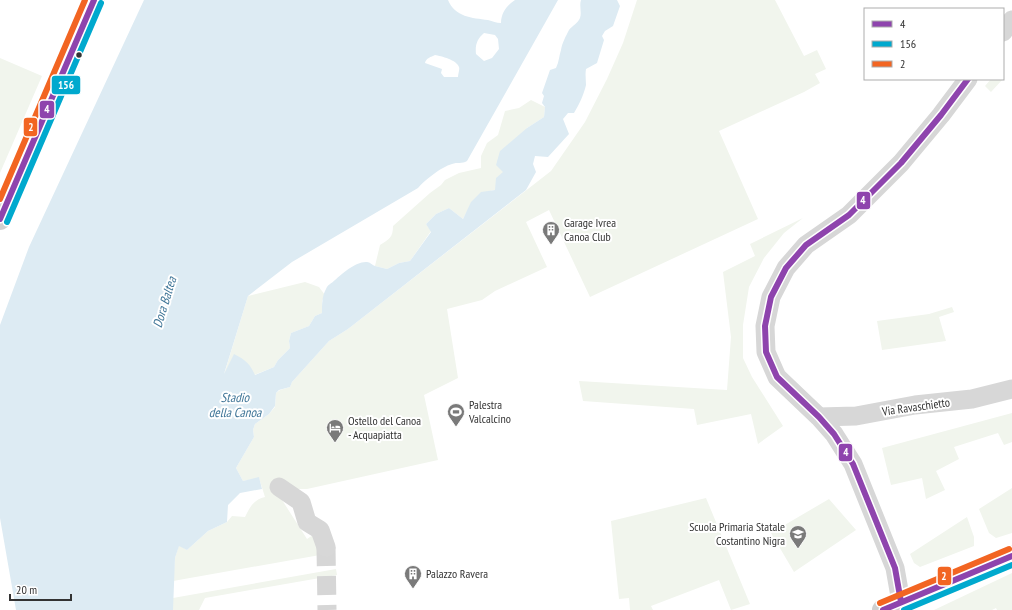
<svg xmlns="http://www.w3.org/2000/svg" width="1012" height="610" viewBox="0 0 1012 610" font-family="'PT Sans Narrow',sans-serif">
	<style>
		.green { fill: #f1f5ed }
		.water { fill: #ddebf3; fill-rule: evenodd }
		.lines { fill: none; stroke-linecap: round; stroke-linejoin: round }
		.minor-tunnel { stroke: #d6d6d6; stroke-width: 19; stroke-dasharray: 19 10; stroke-linecap: butt }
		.minor { stroke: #d7d7d7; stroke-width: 19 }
		.secondary { stroke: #d0d0d0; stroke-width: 22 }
		.bus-1-casing { stroke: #fff; stroke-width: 9 }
		.bus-2-casing { stroke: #fff; stroke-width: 9 }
		.bus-3-casing { stroke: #fff; stroke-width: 9 }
		.bus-1 { stroke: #8e44ad; stroke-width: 6 }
		.bus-2 { stroke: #00a9ce; stroke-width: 6 }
		.bus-3 { stroke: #f26522; stroke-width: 6 }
		.bus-dot { fill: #333; stroke: #fff; stroke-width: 1.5 }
		.labels { text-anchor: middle; stroke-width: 4; stroke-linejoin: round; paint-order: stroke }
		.poi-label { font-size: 12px; fill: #333; stroke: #fff; text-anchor: start }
		.street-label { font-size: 12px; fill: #333; stroke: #fff }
		.water-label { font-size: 13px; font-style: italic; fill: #3f7597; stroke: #fff }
		.line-badge { stroke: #fff; stroke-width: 1.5 }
		.badge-label { font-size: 11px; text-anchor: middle; font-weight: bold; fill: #fff }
	</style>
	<rect width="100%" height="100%" fill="#fff"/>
	<path class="green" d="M 637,0 L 775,0 L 804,56 L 817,50 L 826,69 L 815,74 L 820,83 L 804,92 L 719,131 L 758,219 L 590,297 L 549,210 L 526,222 L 547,267 L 495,291 L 482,300 L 447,309 L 458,378 L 424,395 L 438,460 L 307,489 L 275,489 L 307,539 L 313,535 L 320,555 L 173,581 L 175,558 L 179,545 L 187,550 L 208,531 L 227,522 L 232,516 L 245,517 C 250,507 253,500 265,497 L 259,478 L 243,481 L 236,468 L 254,437 L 253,430 L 255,424 L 269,414 L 275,407 L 276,393 L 280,390 L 290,387 L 292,382 L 329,341 L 348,329 L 551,171 L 585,122 L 607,79 L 623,43 Z
		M 0,58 L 42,76 L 0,173 Z
		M 991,79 L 1003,79 L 991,92 L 985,86 Z
		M 531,100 L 545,107 L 544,117 L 527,128 L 496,190 C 479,191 470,205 463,219 L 449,208 L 436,214 L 426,224 L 431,231 L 410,261 L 399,263 L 387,269 L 375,266 L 380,245 C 389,239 393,238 393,226 L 430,193 L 441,185 L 445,180 L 459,173 L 481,168 L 481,156 L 487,143 L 498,135 L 505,111 L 519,108 Z
		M 803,218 L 784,233 L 764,258 L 749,287 L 743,325 L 743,358 L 752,377 L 783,426 L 758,444 L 751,414 L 697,425 L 694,409 L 583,401 L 579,381 L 727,390 L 731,337 L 723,272 L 755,256 L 750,244 Z
		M 305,282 L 319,287 L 325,295 L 322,301 L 322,313 L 315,316 L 309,326 L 291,333 L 289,341 L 290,348 L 278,360 L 274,367 L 254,375 L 223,378 L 248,296 Z
		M 952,307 L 954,312 L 939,317 L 946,341 L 882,350 L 877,321 L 929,314 Z
		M 1012,413 L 1012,442 L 1004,445 L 998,433 L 954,447 L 959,459 L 936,471 L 945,490 L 926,499 L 922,478 L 891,485 L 882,448 Z
		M 1012,488 L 1012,533 L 996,538 L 989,533 L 979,509 Z
		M 706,498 L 750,604 L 731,610 L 719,580 L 651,606 L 653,610 L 630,610 L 629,598 L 619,599 L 611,521 Z
		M 829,499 L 856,530 L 794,572 L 771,533 Z
		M 967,517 L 974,537 L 974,546 L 920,567 L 914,563 L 910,554 Z
		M 336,569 L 337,575 L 205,598 L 199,610 L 173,610 L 173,598 Z
		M 1012,573 L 1012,610 L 997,610 L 996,608 L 992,610 L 934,610 Z"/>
	<path class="water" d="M 144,0 L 448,0 C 455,17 472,18 488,20 C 493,21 496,23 501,23 C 501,13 507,5 515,0 L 558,0 L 467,161 C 462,164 457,162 452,164 C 441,167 425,180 418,188 L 292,262 L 248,296 L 224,374 L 234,354 C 246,360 250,364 255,375 L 274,367 L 278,360 L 290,348 L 289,341 L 291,333 L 309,326 L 315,316 L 322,313 C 322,304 322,296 326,289 C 328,284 331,284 335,280 C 342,274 356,261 367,262 C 370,262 372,265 375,266 C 379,267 383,268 387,269 L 399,263 L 410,261 L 431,232 L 426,224 L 436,214 L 449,208 L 463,219 L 471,202 L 481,192 L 495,190 L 496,178 L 503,172 L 496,165 L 500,151 L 527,128 L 544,117 L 545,107 L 542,103 L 544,96 L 542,93 L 550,70 L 556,68 C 559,62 559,56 561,50 C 562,43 566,36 569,30 C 572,26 578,23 580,18 C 582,12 579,6 581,0 L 617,0 L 620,6 L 613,26 L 605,31 L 602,36 L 604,40 L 597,63 L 586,69 C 585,75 586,80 586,85 C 584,94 579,105 574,113 L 568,113 L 563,119 L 569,134 L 548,157 L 535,156 L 533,164 L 536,172 L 526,190 L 348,329 L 329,341 L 292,382 L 290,387 L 279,390 L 276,393 L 275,406 L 269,414 L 255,424 L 253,430 L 254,437 L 236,468 L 243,481 L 259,477 L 262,489 L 240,493 L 228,505 L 227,522 L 208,531 L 187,550 L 179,546 L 175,558 L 173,610 L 16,610 L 0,518 L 0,325 L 29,247 ZM 484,33 L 495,35 L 498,39 L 499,49 L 492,58 L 484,61 L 476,54 C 475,45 477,39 484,33 ZM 435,55 C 441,56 457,60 459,67 C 460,69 458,74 458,77 L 444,77 L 441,73 L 442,69 L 425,63 C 426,58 431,57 435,55 Z"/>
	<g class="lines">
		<path class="minor-tunnel" d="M 326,547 L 327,610"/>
		<path class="minor" d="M 1003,32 L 1012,20
			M 819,417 L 856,416 L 915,405 L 972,399 L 1012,389
			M 279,487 L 301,502 L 307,522 L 320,530 L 326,547
			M 901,602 L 895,568 L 853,464 L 834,434 L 819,417 L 777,377 L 766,352 L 765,326 L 771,297 L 786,268 L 806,245 L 849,215 L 901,163 L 941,115 L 968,79"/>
		<path class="secondary" d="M 0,219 L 94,0
			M 883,610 L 1012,556"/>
		<defs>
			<path id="bus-1" d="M 0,219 L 94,0
				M 901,602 L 895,568 L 853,464 L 834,434 L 819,417 L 777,377 L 766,352 L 765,326 L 771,297 L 786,268 L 806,245 L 849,215 L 901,163 L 941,115 L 968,79
				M 883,610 L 1012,556"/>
			<path id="bus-2" d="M 7,222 L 101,3
				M 904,610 L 1012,565"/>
			<path id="bus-3" d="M 0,199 L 85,0
				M 880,603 L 1009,549"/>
		</defs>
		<use href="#bus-1" class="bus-1-casing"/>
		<use href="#bus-2" class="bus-2-casing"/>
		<use href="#bus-3" class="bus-3-casing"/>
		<use href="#bus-1" class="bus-1"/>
		<use href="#bus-2" class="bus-2"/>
		<use href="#bus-3" class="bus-3"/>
	</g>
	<defs>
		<symbol id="building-pin" viewBox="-11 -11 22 30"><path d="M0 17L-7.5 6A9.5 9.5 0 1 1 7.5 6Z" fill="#7a7a7a" stroke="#fff"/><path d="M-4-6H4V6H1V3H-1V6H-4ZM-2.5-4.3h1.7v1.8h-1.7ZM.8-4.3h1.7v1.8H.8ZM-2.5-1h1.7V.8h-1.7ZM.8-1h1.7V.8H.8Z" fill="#fff"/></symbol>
		<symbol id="stadium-pin" viewBox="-11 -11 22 30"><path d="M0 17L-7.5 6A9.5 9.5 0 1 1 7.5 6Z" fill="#7a7a7a" stroke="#fff"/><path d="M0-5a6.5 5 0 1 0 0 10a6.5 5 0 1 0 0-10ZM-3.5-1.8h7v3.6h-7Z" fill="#fff"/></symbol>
		<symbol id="hotel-pin" viewBox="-11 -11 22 30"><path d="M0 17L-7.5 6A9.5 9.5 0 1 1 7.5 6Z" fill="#7a7a7a" stroke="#fff"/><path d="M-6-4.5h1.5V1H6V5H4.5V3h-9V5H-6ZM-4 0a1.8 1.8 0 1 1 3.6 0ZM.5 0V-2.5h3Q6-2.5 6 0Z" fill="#fff"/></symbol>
		<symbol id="school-pin" viewBox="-11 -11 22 30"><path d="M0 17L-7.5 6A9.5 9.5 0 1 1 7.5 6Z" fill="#7a7a7a" stroke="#fff"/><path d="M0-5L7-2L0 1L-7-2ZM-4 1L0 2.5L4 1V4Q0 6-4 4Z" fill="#fff"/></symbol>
	</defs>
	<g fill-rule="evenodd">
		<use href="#building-pin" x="541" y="220" width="20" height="27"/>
		<use href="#stadium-pin" x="446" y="402" width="20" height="27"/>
		<use href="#hotel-pin" x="325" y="418" width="20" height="27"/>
		<use href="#school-pin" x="788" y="524" width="20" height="27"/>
		<use href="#building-pin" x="403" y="564" width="20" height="27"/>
	</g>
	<circle class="bus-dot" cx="79" cy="55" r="3.5"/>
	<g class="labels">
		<g class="poi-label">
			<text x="564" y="227">Garage Ivrea<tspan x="564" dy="14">Canoa Club</tspan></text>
			<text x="469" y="409">Palestra<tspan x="469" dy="14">Valcalcino</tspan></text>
			<text x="348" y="425">Ostello del Canoa<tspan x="348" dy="14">- Acquapiatta</tspan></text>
			<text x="785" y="531" text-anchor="end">Scuola Primaria Statale<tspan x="785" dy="14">Costantino Nigra</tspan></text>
			<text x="426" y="578">Palazzo Ravera</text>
		</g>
		<g class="street-label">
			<text transform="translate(916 407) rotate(-8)" y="4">Via Ravaschietto</text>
		</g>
		<g class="water-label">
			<text transform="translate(164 302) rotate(-73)" y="5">Dora Baltea</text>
			<text x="235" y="402">Stadio<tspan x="235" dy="15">della Canoa</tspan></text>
		</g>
	</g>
	<g class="line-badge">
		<rect x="51" y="75" width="30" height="20" rx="4" fill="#00a9ce"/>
		<rect x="39" y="100" width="16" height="19" rx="4" fill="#8e44ad"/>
		<rect x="23" y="117" width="15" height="20" rx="4" fill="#f26522"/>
		<rect x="856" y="191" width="15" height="19" rx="4" fill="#8e44ad"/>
		<rect x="838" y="443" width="15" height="19" rx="4" fill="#8e44ad"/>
		<rect x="937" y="566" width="15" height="20" rx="4" fill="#f26522"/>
	</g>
	<g class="badge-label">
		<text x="66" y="89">156</text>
		<text x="47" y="113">4</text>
		<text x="31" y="131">2</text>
		<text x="863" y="204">4</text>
		<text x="846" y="456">4</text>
		<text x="944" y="580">2</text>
	</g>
	<rect x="864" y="8" width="140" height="72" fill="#ffffff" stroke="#adadad"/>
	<rect x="872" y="21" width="20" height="6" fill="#8e44ad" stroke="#adadad"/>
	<text x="900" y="28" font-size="12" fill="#333333">4</text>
	<rect x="872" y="41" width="20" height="6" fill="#00a9ce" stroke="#adadad"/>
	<text x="900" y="48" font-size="12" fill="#333333">156</text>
	<rect x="872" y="61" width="20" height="6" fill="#f26522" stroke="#adadad"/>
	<text x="900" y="68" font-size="12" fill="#333333">2</text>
	<path d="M10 594v6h61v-6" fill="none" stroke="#333333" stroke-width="2"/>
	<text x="16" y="594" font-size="12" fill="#333333" stroke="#ffffff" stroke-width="3" paint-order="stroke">20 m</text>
</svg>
